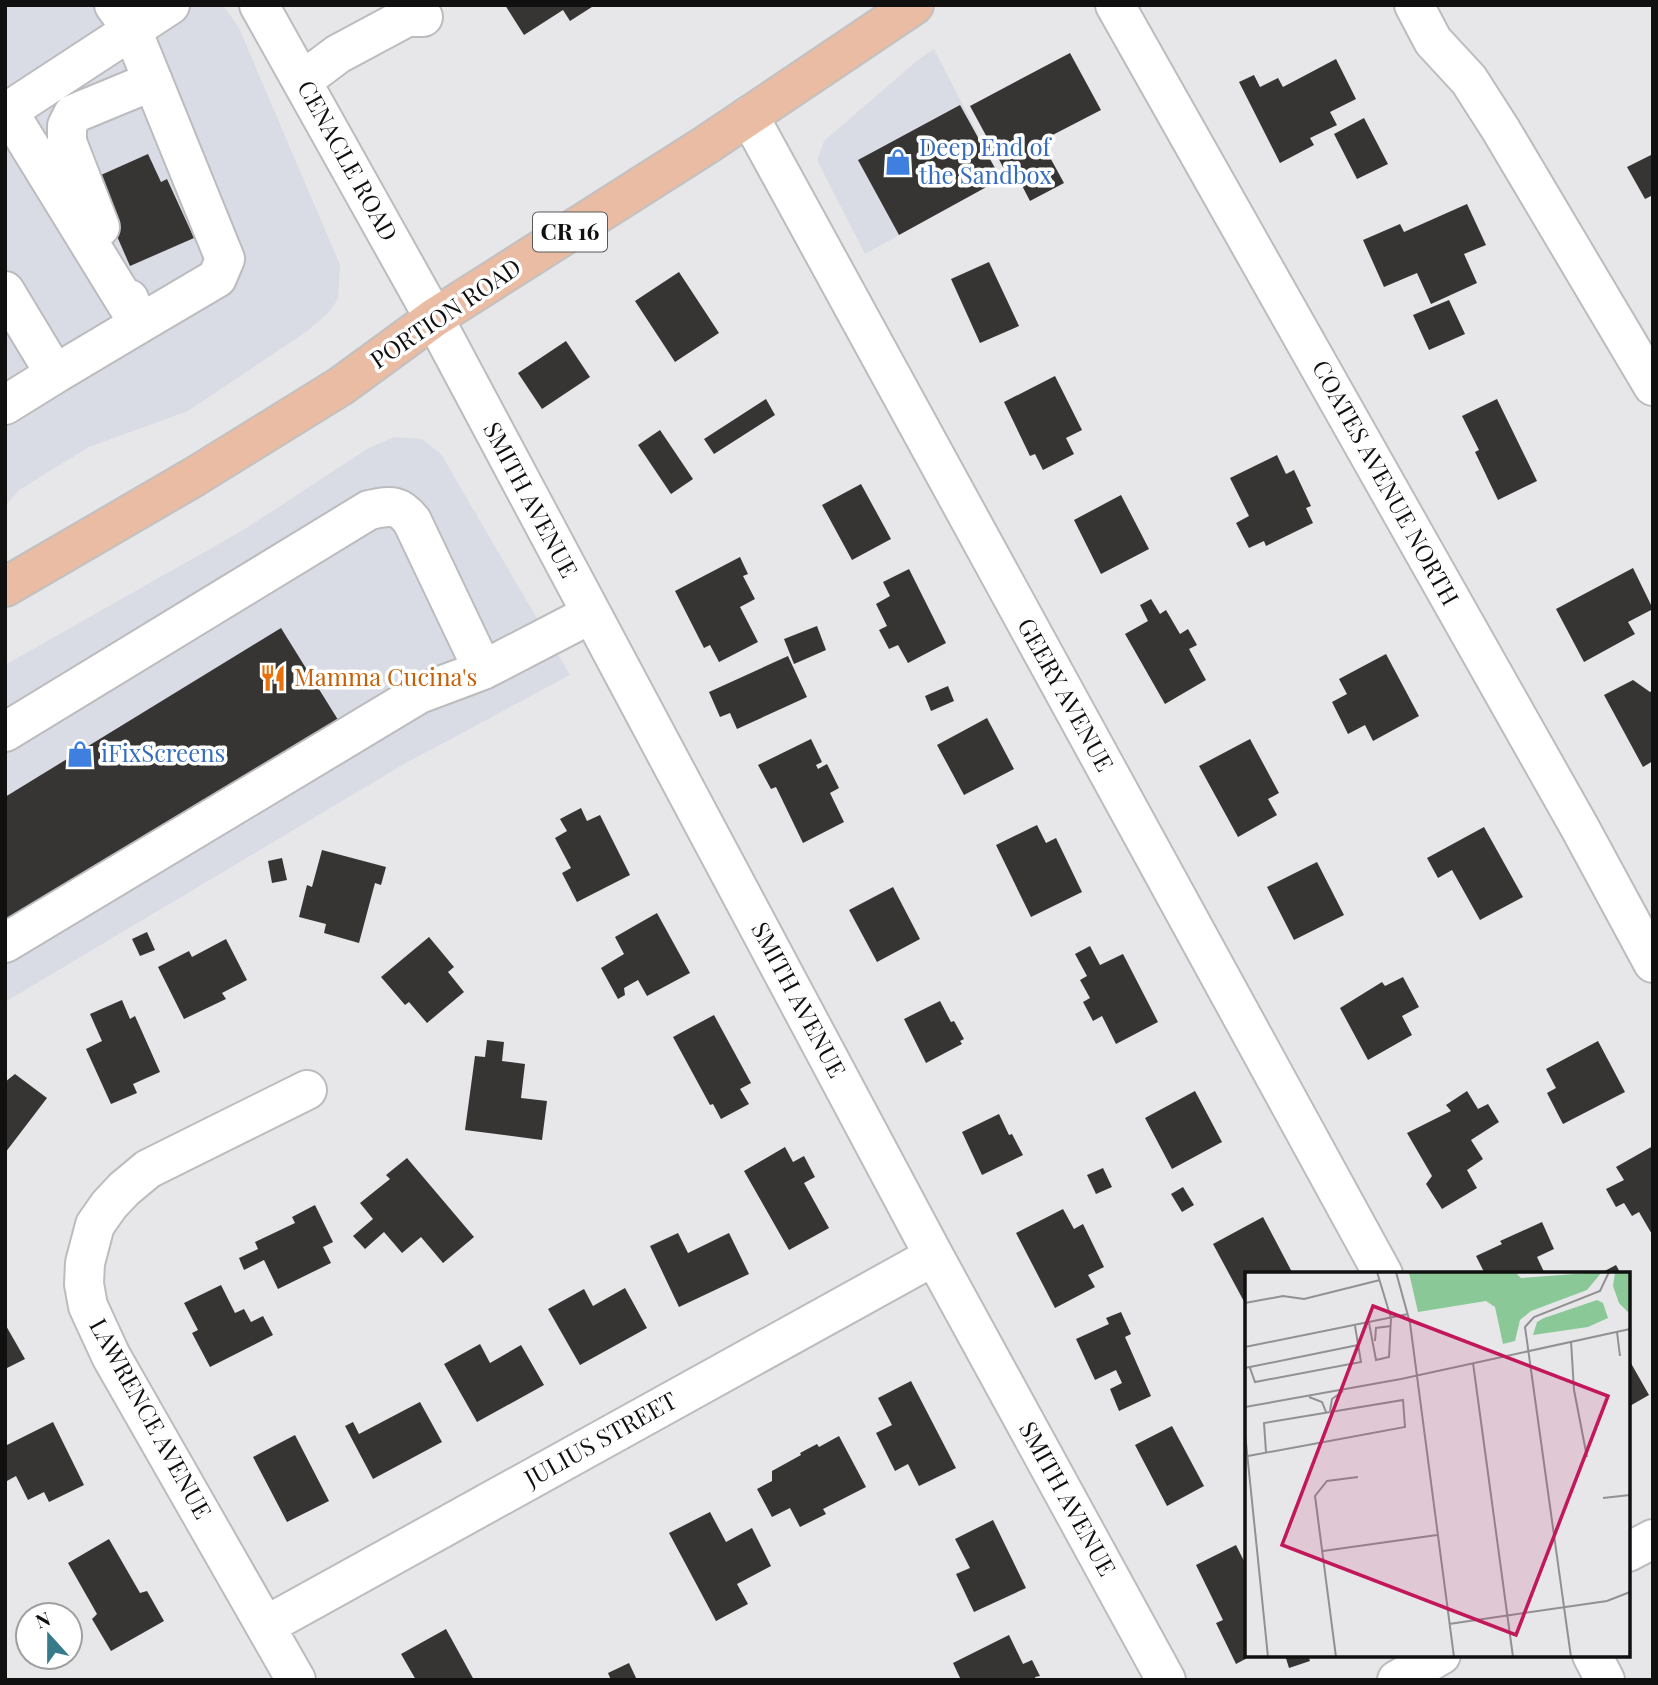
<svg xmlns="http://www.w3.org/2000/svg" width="1658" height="1685" viewBox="0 0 1658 1685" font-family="'Playfair Display',serif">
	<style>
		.built { fill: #d9dbe5 }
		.building { fill: #363533 }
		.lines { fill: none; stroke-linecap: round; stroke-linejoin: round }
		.minor-casing { stroke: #bcbcbf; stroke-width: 42 }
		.major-casing { stroke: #c1c1c1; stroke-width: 42 }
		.minor { stroke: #fff; stroke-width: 38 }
		.major { stroke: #eabca4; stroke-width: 38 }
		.labels { text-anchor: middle; stroke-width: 7; stroke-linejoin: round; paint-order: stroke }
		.shield { fill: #fff; stroke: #585858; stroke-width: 2 }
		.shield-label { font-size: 23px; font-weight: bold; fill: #101011 }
		.shop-label { font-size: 24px; fill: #366cbe; stroke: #fff; text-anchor: start }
		.street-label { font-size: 24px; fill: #101011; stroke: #fff }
		.food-label { font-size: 24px; fill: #c56008; stroke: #fff; text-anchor: start }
		.inset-road { fill: none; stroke: #919193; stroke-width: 2 }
		.view { fill: #c2185b; fill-opacity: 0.15; stroke: #c2185b; stroke-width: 3.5 }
		.inset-edge { fill: none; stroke: #101011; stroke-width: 3.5 }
	</style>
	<rect width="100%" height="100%" fill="#e7e7ea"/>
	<path class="built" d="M 5,5 L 223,5 L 239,28 L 340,265 L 338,299 L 329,312 L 306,332 L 188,411 L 89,447 L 19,490 L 5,506 Z
		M 934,49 L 1001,179 L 865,254 L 817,160 L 824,141 L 918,60 Z
		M 394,437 L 422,439 L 441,454 L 570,675 L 404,764 L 5,1002 L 5,665 L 245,529 L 367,449 Z"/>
	<path class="building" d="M 505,5 L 595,5 L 570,21 L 563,10 L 524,35 Z
		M 1070,53 L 1101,110 L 1041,141 L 1064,183 L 1030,201 L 1016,174 L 1009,178 L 970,106 Z
		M 1336,59 L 1356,99 L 1330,112 L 1337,125 L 1310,138 L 1314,145 L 1280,163 L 1239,82 L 1254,75 L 1260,87 L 1278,78 L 1283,87 Z
		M 960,105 L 1001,179 L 899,235 L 858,160 Z
		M 1364,118 L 1388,164 L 1357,179 L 1334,134 Z
		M 148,154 L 161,182 L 167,179 L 194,238 L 130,266 L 92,179 Z
		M 1653,154 L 1653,195 L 1645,199 L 1627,167 Z
		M 1467,204 L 1486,245 L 1464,254 L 1477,283 L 1431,304 L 1417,273 L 1384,287 L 1363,240 L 1400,224 L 1404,232 Z
		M 989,262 L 1019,326 L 980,343 L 951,279 Z
		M 679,272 L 719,333 L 675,362 L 635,301 Z
		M 1449,300 L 1465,334 L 1429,350 L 1413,315 Z
		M 566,341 L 590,377 L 542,409 L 518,373 Z
		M 1055,376 L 1082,430 L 1066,438 L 1074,454 L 1043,470 L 1035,454 L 1030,456 L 1004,402 Z
		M 766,399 L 775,415 L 714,454 L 704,439 Z
		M 1497,399 L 1537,481 L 1498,500 L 1475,452 L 1479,450 L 1462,416 Z
		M 660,430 L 693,479 L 671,494 L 638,445 Z
		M 1277,455 L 1286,474 L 1294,470 L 1311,506 L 1306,508 L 1313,523 L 1266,546 L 1264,541 L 1249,548 L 1236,523 L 1249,516 L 1230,478 Z
		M 861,484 L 891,539 L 852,560 L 822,505 Z
		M 1121,495 L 1149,549 L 1101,574 L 1074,520 Z
		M 740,557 L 748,574 L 743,576 L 755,599 L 740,607 L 758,642 L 719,662 L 710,645 L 704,648 L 675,591 Z
		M 1633,568 L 1653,609 L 1628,622 L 1635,634 L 1584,662 L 1556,609 Z
		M 909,569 L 946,643 L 908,663 L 898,645 L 889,649 L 879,630 L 887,626 L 876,604 L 890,596 L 883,582 Z
		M 1151,599 L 1160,614 L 1166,610 L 1180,634 L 1188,629 L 1197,645 L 1189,649 L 1206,680 L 1165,704 L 1125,634 L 1148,621 L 1140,605 Z
		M 817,626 L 826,650 L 794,664 L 784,639 Z
		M 281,628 L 340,723 L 5,927 L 5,797 Z
		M 1386,654 L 1419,716 L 1373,741 L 1365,725 L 1348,734 L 1332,702 L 1347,694 L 1339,679 Z
		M 788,656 L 807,697 L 737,729 L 730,713 L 720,717 L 709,692 Z
		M 1633,680 L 1650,692 L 1653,690 L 1653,761 L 1643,767 L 1604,695 Z
		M 948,686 L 954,701 L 931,711 L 925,696 Z
		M 987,718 L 1014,769 L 964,795 L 937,745 Z
		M 811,739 L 822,762 L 816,765 L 818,769 L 827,764 L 839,788 L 830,793 L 844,822 L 803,843 L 776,787 L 771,789 L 758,765 Z
		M 1250,739 L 1279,793 L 1268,799 L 1277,815 L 1238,837 L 1199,766 Z
		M 581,808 L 587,821 L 600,815 L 630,875 L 577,902 L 562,873 L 571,868 L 555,838 L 567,831 L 560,819 Z
		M 1037,825 L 1046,843 L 1056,838 L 1082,892 L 1031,917 L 996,845 Z
		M 1484,827 L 1523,897 L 1480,920 L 1452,870 L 1438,878 L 1427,858 Z
		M 322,850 L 386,867 L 381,885 L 375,883 L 359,943 L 324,933 L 326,924 L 299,917 L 307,885 L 312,887 Z
		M 282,858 L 287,880 L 272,883 L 268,861 Z
		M 1317,862 L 1344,915 L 1294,940 L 1267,887 Z
		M 893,887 L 920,939 L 877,962 L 849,910 Z
		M 657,913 L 690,973 L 647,996 L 638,980 L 624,988 L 625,995 L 618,999 L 601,968 L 624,954 L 615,937 Z
		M 147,932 L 155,950 L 140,956 L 132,939 Z
		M 429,937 L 454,967 L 448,972 L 464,992 L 427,1023 L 409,1002 L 405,1005 L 381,977 Z
		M 226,939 L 247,980 L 222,993 L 226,999 L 184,1019 L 158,967 L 189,951 L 192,957 Z
		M 1090,946 L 1100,965 L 1123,954 L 1158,1022 L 1116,1044 L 1102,1016 L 1093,1021 L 1083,1002 L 1090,998 L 1080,980 L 1087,976 L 1075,954 Z
		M 1403,977 L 1419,1007 L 1402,1016 L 1412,1035 L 1368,1060 L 1340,1008 L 1382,982 L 1385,986 Z
		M 122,1000 L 130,1019 L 135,1016 L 160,1072 L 133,1084 L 137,1093 L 111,1104 L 86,1049 L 102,1041 L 90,1014 Z
		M 940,1001 L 951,1022 L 954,1021 L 964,1039 L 960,1041 L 962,1044 L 926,1063 L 904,1019 Z
		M 714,1015 L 751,1083 L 740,1089 L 749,1104 L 721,1119 L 713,1104 L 710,1105 L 673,1037 Z
		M 487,1040 L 504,1042 L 502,1061 L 525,1064 L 521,1098 L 547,1101 L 542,1140 L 465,1130 L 475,1056 L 485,1057 Z
		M 1598,1041 L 1625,1092 L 1563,1124 L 1547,1093 L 1556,1088 L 1546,1069 Z
		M 15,1074 L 47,1098 L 5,1153 L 5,1082 Z
		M 1195,1091 L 1222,1142 L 1172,1169 L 1145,1118 Z
		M 1467,1091 L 1478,1109 L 1488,1104 L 1499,1122 L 1471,1140 L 1483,1159 L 1467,1170 L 1477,1188 L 1442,1209 L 1426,1184 L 1432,1176 L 1407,1133 L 1451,1111 L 1446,1105 Z
		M 999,1114 L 1009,1135 L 1012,1134 L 1023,1155 L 982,1175 L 962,1132 Z
		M 1653,1146 L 1653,1236 L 1639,1212 L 1632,1216 L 1624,1203 L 1616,1207 L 1606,1189 L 1624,1180 L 1616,1167 Z
		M 785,1147 L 793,1162 L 804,1156 L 815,1177 L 804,1183 L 829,1228 L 789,1250 L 744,1171 Z
		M 407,1158 L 474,1237 L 443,1263 L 421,1237 L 402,1253 L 384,1232 L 365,1249 L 353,1236 L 373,1219 L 360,1203 L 390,1179 L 386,1175 Z
		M 1103,1168 L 1112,1187 L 1096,1194 L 1087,1175 Z
		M 1183,1187 L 1194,1205 L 1182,1212 L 1171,1194 Z
		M 315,1205 L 333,1242 L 323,1247 L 331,1263 L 278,1289 L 264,1260 L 244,1270 L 239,1258 L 258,1249 L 255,1242 L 295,1223 L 292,1217 Z
		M 1063,1209 L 1074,1229 L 1083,1224 L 1104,1267 L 1088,1275 L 1095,1287 L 1055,1308 L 1016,1233 Z
		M 1263,1217 L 1293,1274 L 1247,1274 L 1247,1307 L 1213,1244 Z
		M 1542,1222 L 1554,1249 L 1537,1257 L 1545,1274 L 1485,1274 L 1476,1256 L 1502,1244 L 1500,1241 Z
		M 678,1233 L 688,1253 L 729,1233 L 749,1274 L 679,1307 L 650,1246 Z
		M 1616,1265 L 1621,1274 L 1599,1274 Z
		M 221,1285 L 235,1313 L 244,1309 L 251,1322 L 263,1316 L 273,1335 L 210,1367 L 192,1333 L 198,1330 L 184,1303 Z
		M 625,1288 L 647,1328 L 580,1365 L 548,1309 L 584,1289 L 593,1306 Z
		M 1121,1312 L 1131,1334 L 1125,1337 L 1151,1396 L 1119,1411 L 1110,1389 L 1122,1383 L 1116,1370 L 1095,1380 L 1076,1339 L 1109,1324 L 1106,1318 Z
		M 5,1324 L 25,1359 L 5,1369 Z
		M 480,1344 L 490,1363 L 521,1345 L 544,1385 L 477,1422 L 444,1364 Z
		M 1628,1358 L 1649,1395 L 1628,1407 Z
		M 911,1381 L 956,1468 L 919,1486 L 908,1464 L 895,1471 L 876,1433 L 892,1425 L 878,1398 Z
		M 420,1402 L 442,1442 L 373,1479 L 345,1426 L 353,1422 L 359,1434 Z
		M 53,1422 L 84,1485 L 49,1502 L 44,1492 L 28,1500 L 16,1476 L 5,1482 L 5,1446 Z
		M 1172,1426 L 1204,1486 L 1167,1506 L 1135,1445 Z
		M 295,1435 L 329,1501 L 287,1522 L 253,1457 Z
		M 839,1436 L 866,1487 L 823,1509 L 826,1514 L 800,1527 L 790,1508 L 772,1517 L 757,1489 L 772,1481 L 772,1471 L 801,1455 L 800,1453 L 817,1444 L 819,1447 Z
		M 710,1512 L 726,1542 L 752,1528 L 771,1566 L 737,1584 L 748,1604 L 716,1621 L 669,1533 Z
		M 993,1520 L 1026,1588 L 974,1612 L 956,1574 L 970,1568 L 955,1539 Z
		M 109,1539 L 140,1593 L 147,1591 L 164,1621 L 111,1651 L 92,1619 L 97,1614 L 68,1563 Z
		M 1236,1545 L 1247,1567 L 1247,1655 L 1253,1655 L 1236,1664 L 1216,1623 L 1223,1620 L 1196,1565 Z
		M 446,1629 L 474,1680 L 416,1680 L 401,1654 Z
		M 1009,1635 L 1023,1664 L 1032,1660 L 1040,1676 L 1035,1677 L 1036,1680 L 961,1680 L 953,1663 Z
		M 1285,1655 L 1308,1655 L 1310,1661 L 1289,1668 Z
		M 629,1663 L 637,1680 L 611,1680 L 608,1673 Z"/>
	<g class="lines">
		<defs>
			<path id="minor" d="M 259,5 L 434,318 L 934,1256 L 1166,1680
				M 1115,5 L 1580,828 L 1653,963
				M 1414,5 L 1433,41 L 1469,80 L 1501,130 L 1653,386
				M 302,81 L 338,54 L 407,17 L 423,17
				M 8,111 L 139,324 L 217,278 L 225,259 L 132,30 L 114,5
				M 5,113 L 170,5
				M 749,116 L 1383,1274
				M 100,227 L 67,142 L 67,126 L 73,114 L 153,81
				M 5,291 L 55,374 L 5,405
				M 55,374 L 139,324 L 129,299
				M 483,670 L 591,614
				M 5,732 L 369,510 C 390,506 398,503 412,521 L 483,670 L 419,694 L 5,943
				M 1628,1552 L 1653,1539
				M 267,1625 L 934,1256
				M 1592,1655 L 1605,1680
				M 296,1680 L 111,1356 L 88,1306 L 84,1284 L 85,1263 L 95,1225 L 109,1205 L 124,1189 L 148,1169 L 307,1090
				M 1397,1680 L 1441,1655"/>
			<path id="major" d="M 5,587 L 194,477 L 341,386 L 434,318 L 706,145 L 914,5"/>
		</defs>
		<use href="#minor" class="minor-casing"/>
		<use href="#major" class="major-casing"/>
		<use href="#minor" class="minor"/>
		<use href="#major" class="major"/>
	</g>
	<defs>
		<symbol id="shop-bare" viewBox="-9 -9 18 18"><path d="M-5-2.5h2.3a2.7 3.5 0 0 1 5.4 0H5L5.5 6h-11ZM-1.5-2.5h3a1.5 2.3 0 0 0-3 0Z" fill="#3f7fe0" stroke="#fff" stroke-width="2.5" paint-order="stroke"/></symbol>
		<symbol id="restaurant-bare" viewBox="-9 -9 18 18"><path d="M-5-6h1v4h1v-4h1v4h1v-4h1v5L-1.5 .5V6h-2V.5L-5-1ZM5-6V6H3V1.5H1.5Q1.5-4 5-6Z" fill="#e8710a" stroke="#fff" stroke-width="2.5" paint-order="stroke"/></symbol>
	</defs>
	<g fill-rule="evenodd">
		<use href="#shop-bare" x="879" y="143" width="38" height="38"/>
		<use href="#restaurant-bare" x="254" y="659" width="38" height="38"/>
		<use href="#shop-bare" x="61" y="735" width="38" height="38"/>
	</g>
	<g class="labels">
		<rect class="shield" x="533" y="212.5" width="74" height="39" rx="5"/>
		<g class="shield-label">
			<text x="570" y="240">CR 16</text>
		</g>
		<g class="shop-label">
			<text x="919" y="156">Deep End of<tspan x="919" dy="28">the Sandbox</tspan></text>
			<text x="101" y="762">iFixScreens</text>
		</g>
		<g class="street-label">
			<text transform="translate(347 161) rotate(61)" y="8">CENACLE ROAD</text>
			<text transform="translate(446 314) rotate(-34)" y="8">PORTION ROAD</text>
			<text transform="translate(1385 483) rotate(61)" y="8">COATES AVENUE NORTH</text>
			<text transform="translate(530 500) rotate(62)" y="8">SMITH AVENUE</text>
			<text transform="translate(1065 695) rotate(61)" y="8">GEERY AVENUE</text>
			<text transform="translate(798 1000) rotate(62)" y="8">SMITH AVENUE</text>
			<text transform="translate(150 1419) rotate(61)" y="8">LAWRENCE AVENUE</text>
			<text transform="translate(601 1440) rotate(-29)" y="8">JULIUS STREET</text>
			<text transform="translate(1067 1499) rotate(61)" y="8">SMITH AVENUE</text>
		</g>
		<g class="food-label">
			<text x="294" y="686">Mamma Cucina's</text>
		</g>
	</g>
	<g transform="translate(1245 1272)">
		<rect width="385" height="385" fill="#e7e7ea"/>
		<path d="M 270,0 L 276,6 L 357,0 L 342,18 L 286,39 L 275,48 L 270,69 L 258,72 L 250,35 L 241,29 L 173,40 L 164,1 ZM 370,0 L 385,0 L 385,42 L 374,31 L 368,14 ZM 352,28 L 358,31 L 363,46 L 343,55 L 288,63 L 292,50 L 299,46 Z" fill="#8ac997"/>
		<path class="inset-road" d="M 151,0 L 165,51 L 209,385M 0,31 L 38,24 L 59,27 L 135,8M 124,51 L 131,88 L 144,85 L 146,46 L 132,0M 372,60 L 375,84M 130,69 L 131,56 L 146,54M 326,69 L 329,118 L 342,185M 0,75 L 163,42M 228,91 L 268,385M 0,96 L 113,73M 5,96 L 10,110 L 116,90 L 110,54M 64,125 L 77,130 L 81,140M 0,135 L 156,107 L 385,57M 85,139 L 87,127 L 98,119M 0,161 L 23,385M 3,184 L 160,155 L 158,128 L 19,151 L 21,180M 358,226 L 385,223M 78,279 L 192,263M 204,352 L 362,329 L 385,320M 91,385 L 70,224 L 82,209 L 113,205M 326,385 L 280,55 L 289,45 L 355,19 L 364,0"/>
		<path class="view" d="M 128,34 L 363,124 L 271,363 L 37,273 Z"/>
		<rect width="385" height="385" class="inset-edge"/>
	</g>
	<rect width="1658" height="1685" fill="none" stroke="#101011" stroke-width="14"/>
	<g transform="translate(49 1636) rotate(339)"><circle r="33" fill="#ffffff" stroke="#9f9fa0" stroke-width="2"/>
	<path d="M0-5L12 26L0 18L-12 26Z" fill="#377b8a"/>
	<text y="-10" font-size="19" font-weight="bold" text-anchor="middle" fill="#101011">N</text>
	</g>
</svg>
